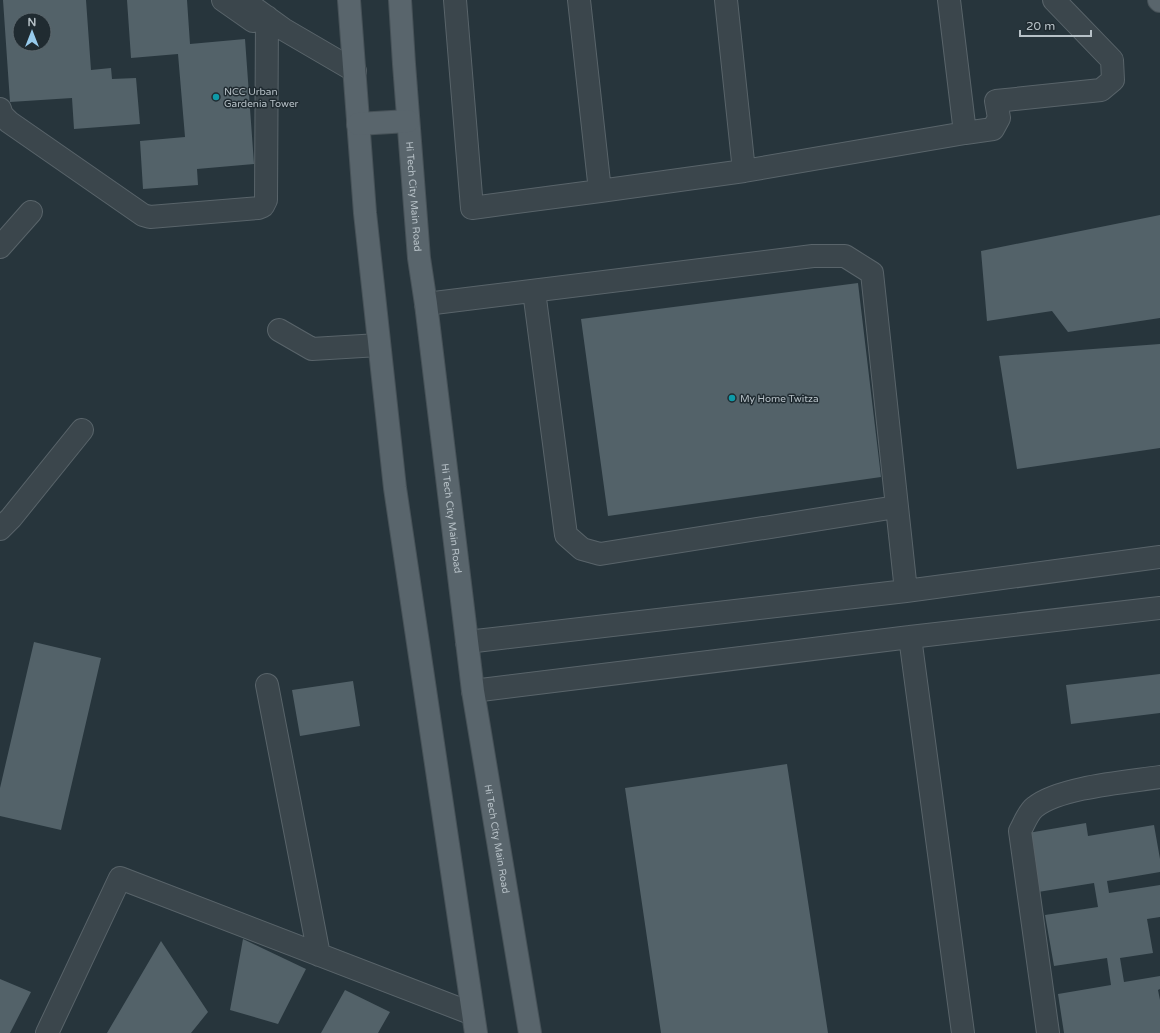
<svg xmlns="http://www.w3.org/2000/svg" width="1160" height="1033" viewBox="0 0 1160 1033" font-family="'Varela Round',sans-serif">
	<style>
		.building { fill: #536269; fill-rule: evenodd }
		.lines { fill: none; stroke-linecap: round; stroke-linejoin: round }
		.minor-casing { stroke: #59646a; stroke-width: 24 }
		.major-casing { stroke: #475258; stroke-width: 24 }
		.minor { stroke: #3b464c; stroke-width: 22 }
		.major { stroke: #59656c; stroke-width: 22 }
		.culture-dot { fill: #0f9aa8; stroke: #202b31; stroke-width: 1.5 }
		.labels { text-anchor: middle; stroke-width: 3; stroke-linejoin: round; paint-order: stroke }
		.poi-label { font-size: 10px; fill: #b7c1c7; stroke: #202b31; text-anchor: start }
		.street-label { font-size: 10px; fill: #b7c1c7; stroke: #202b31 }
	</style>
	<rect width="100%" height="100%" fill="#27353c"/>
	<path class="building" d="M 3,0 L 86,0 L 91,70 L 111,68 L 112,79 L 136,78 L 140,124 L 74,129 L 72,98 L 10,102 ZM 20,20 L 44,20 L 44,44 L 20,44 Z
		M 127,0 L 187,0 L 190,44 L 245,39 L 254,164 L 197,169 L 198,185 L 143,189 L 140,141 L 185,137 L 178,54 L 131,58 Z
		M 1160,215 L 1160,318 L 1068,332 L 1052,311 L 987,321 L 981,251 Z
		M 858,283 L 881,477 L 608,516 L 581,319 Z
		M 1160,344 L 1160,448 L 1017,469 L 999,356 Z
		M 34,642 L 101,658 L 61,830 L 0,816 L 0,788 Z
		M 1160,674 L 1160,713 L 1071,724 L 1066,685 Z
		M 353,681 L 360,726 L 300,736 L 292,690 Z
		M 787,764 L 828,1033 L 661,1033 L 625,788 Z
		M 1086,823 L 1088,836 L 1154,825 L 1160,859 L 1160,872 L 1107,881 L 1109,893 L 1160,885 L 1160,917 L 1147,919 L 1153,953 L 1120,958 L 1124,982 L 1160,976 L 1160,989 L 1158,990 L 1160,1000 L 1160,1033 L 1064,1033 L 1058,994 L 1111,985 L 1107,958 L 1054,966 L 1045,915 L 1098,907 L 1094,883 L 1038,892 L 1028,833 Z
		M 243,939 L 306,969 L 278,1024 L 230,1010 Z
		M 161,941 L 208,1012 L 191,1033 L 107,1033 Z
		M 0,979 L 31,992 L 10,1033 L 0,1033 Z
		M 345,990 L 390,1012 L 378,1033 L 321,1033 Z"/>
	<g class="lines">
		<defs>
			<path id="minor" d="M 223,0 L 253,21
				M 243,0 L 283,29 L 355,71
				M 455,0 L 472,208 L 600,191
				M 579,0 L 600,191 L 744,171
				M 726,0 L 744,171 L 965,133 L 949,0
				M 0,109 L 2,115 L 9,122 L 143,215 L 150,217 L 258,208 L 263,206 L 266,200 L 267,17
				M 965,133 L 993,129 L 999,118 L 996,101 L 1101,90 L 1113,80 L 1112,60 L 1054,0
				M 0,247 L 31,212
				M 534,291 L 566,535 L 582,549 L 600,554 L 896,507
				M 426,304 L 813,256 L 845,256 L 872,273 L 906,591
				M 279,330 L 312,349 L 379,345
				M 0,529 L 11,518 L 82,430
				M 910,637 L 963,1033
				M 467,642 L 906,591 L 1160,557
				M 267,685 L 319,955
				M 473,691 L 910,637 L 1160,608
				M 47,1033 L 120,878 L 473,1014
				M 1048,1033 L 1020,831 C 1024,824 1028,812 1035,807 C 1060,787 1127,782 1160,777"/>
			<g id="major">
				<path d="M 349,0 L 365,213 L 395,488 L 476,1033"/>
				<path id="s1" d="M 400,0 L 404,64 L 419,258 L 426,304 L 473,691 L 530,1033"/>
				<path d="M 1159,0 L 1160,1"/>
				<path d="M 358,124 L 408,121"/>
			</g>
		</defs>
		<use href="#minor" class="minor-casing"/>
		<use href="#major" class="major-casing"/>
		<use href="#minor" class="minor"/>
		<use href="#major" class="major"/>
	</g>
	<g class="culture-dot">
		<circle cx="216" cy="97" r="4"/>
		<circle cx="732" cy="398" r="4"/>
	</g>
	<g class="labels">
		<g class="poi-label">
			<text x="224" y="95">NCC Urban<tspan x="224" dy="12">Gardenia Tower</tspan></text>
			<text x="740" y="402">My Home Twitza</text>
		</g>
		<g class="street-label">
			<text dy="4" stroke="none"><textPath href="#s1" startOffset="197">Hi Tech City Main Road</textPath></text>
			<text dy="4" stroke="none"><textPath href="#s1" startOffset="521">Hi Tech City Main Road</textPath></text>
			<text dy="4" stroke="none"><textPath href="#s1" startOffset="845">Hi Tech City Main Road</textPath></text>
		</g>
	</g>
	<g transform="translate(32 32)"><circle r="19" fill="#202b31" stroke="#5c676d"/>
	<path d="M0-3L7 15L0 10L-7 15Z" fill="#97cbec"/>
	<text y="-6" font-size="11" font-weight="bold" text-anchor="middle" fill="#b7c1c7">N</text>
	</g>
	<path d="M1020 30v6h71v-6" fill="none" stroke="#b7c1c7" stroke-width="2"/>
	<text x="1026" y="30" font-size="12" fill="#b7c1c7" stroke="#202b31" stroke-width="3" paint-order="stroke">20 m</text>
</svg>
